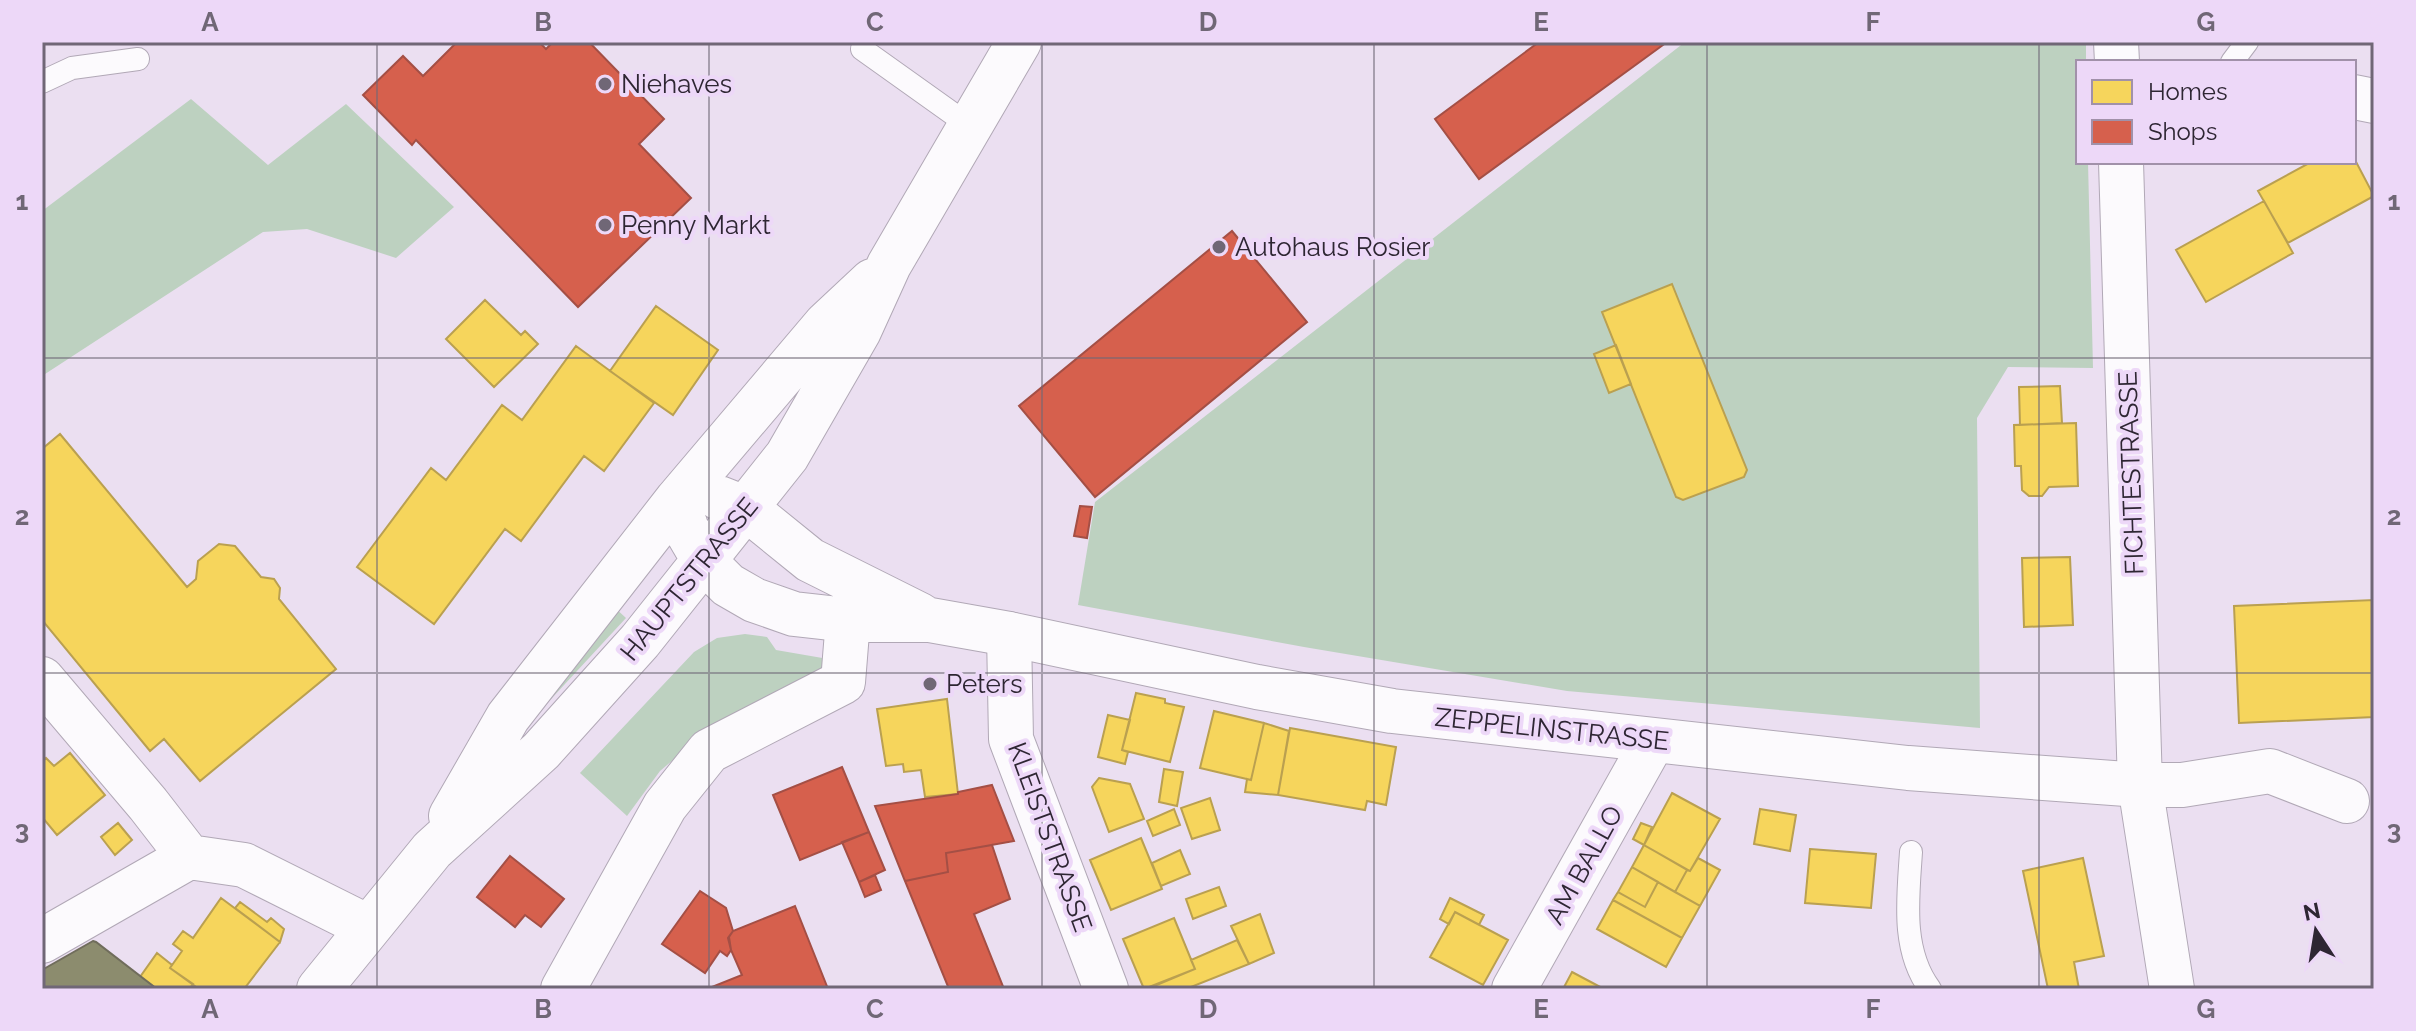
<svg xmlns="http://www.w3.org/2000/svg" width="2416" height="1031" viewBox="0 0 2416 1031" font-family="Raleway,sans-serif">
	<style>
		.green { fill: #bdd1c0 }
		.homes { fill: #f6d55c; stroke: #baa050; stroke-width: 2 }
		.shops { fill: #d6604d; stroke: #a44f45; stroke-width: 2 }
		.industry { fill: #8c8c6e; stroke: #706d5c; stroke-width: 2 }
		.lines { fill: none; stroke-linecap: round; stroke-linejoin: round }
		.lane-casing { stroke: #b1a8b6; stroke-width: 24 }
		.street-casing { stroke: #b1a8b6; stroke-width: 46 }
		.secondary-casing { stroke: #b1a8b6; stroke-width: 46 }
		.lane { stroke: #fcfafd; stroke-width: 22 }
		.street { stroke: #fcfafd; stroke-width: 44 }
		.secondary { stroke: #fcfafd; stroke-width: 44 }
		.grid { fill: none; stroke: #706776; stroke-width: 2; stroke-opacity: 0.55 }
		.poi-dot { fill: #706776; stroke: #edd8f8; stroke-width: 3 }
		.labels { text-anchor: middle; stroke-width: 8; stroke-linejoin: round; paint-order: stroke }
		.poi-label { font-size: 26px; fill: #2e2633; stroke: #edd8f8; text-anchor: start }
		.street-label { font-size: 26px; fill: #2e2633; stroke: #edd8f8 }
		.neatline { fill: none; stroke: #706776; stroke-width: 3 }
		.grid-label { font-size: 26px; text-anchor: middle; font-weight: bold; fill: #706776 }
	</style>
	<rect width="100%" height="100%" fill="#ebdff1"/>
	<path class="green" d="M 1685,42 L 2086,42 L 2086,62 L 2078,62 L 2078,162 L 2088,162 L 2093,368 L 2008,367 L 1977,418 L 1980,728 L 1567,691 L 1304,647 L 1078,605 L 1095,502 Z
		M 191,99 L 268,165 L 346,104 L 454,207 L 396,258 L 307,229 L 263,232 L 42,376 L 42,211 Z
		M 613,606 L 626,618 L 540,711 Z
		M 745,634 L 767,637 L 776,650 L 834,660 L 832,669 L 687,748 L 660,771 L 627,816 L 580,773 L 694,652 L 717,638 Z"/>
	<path class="homes" d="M 2354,158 L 2374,196 L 2288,243 L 2258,191 L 2311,162 L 2354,162 Z
		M 2264,201 L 2293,253 L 2206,302 L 2176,250 Z
		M 1672,284 L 1747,470 L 1744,477 L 1683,500 L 1676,497 L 1602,312 Z
		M 485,300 L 521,335 L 525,331 L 538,344 L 494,387 L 446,339 Z
		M 656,306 L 718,350 L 673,415 L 610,371 Z
		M 1616,345 L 1631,384 L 1609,393 L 1594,354 Z
		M 576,346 L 654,403 L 604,471 L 584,456 L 521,541 L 505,529 L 434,624 L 357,567 L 431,468 L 446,480 L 502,405 L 522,420 Z
		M 2060,386 L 2062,423 L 2020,425 L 2019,387 Z
		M 2076,423 L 2078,486 L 2049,487 L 2042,496 L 2029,496 L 2022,490 L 2021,466 L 2015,466 L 2014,425 Z
		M 60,434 L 187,587 L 196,579 L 198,561 L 219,544 L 235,546 L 261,577 L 274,579 L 280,588 L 279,599 L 336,669 L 200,781 L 164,739 L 150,751 L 42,620 L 42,449 Z
		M 2070,557 L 2073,625 L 2024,627 L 2022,558 Z
		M 2374,600 L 2374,717 L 2239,723 L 2234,606 Z
		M 1136,693 L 1165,699 L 1165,703 L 1184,707 L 1170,762 L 1122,750 Z
		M 947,699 L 958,794 L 925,797 L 921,770 L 904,772 L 903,764 L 886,766 L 877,709 Z
		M 1214,711 L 1264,723 L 1251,780 L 1200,768 Z
		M 1108,715 L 1130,720 L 1122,750 L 1128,752 L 1125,764 L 1098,757 Z
		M 1264,723 L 1289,731 L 1278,795 L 1245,792 L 1247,779 L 1251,780 Z
		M 1290,728 L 1396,747 L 1386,805 L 1367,801 L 1365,810 L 1278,795 Z
		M 70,753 L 105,795 L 57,835 L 42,817 L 42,762 L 46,758 L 54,766 Z
		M 1164,769 L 1183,772 L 1177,806 L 1159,802 Z
		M 1099,778 L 1130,784 L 1144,819 L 1109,832 L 1092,787 Z
		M 1672,793 L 1720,819 L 1690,871 L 1644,845 Z
		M 1210,798 L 1220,830 L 1192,839 L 1181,808 Z
		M 1174,809 L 1180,825 L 1153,836 L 1147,821 Z
		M 1760,809 L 1796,815 L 1790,851 L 1754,844 Z
		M 118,823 L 132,840 L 115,855 L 101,837 Z
		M 1641,823 L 1652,827 L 1644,845 L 1633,839 Z
		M 1141,838 L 1162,889 L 1111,910 L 1090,860 Z
		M 1644,845 L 1687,870 L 1675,892 L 1632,867 Z
		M 1810,849 L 1876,854 L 1871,908 L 1805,903 Z
		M 1180,850 L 1190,874 L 1161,886 L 1152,863 Z
		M 1698,858 L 1720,870 L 1700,906 L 1675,892 L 1687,870 L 1690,871 Z
		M 2083,858 L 2104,956 L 2074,962 L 2079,989 L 2048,989 L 2023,871 Z
		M 1632,867 L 1658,882 L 1645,907 L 1618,892 Z
		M 1658,882 L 1700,906 L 1682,938 L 1613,900 L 1618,892 L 1645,907 Z
		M 1219,887 L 1226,906 L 1193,919 L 1186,899 Z
		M 221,898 L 280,942 L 244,989 L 199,989 L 170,968 L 182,951 L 173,944 L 183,931 L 193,938 Z
		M 1450,898 L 1484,915 L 1479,925 L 1455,912 L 1449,924 L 1440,919 Z
		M 1613,900 L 1682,938 L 1666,967 L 1597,929 Z
		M 240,902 L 267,922 L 271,918 L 284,929 L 280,942 L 235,908 Z
		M 1455,912 L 1508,940 L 1483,985 L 1430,957 Z
		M 1260,914 L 1274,953 L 1249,964 L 1231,926 Z
		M 1174,918 L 1195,969 L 1144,989 L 1123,939 Z
		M 1237,940 L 1249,964 L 1186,989 L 1147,989 L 1195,969 L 1191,960 Z
		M 157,953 L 172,965 L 170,968 L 193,984 L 189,989 L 157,989 L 140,977 Z
		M 1572,972 L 1604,989 L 1563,989 Z"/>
	<path class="shops" d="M 457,42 L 539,42 L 546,49 L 553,42 L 589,42 L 664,119 L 639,144 L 691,198 L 578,307 L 416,140 L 412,145 L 363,95 L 403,56 L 423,76 Z
		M 1539,42 L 1667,42 L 1479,179 L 1435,119 Z
		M 1232,231 L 1307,322 L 1095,497 L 1019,406 Z
		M 1080,506 L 1092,507 L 1087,538 L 1074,536 Z
		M 842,767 L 869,832 L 800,860 L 773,795 Z
		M 992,785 L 1014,841 L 946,853 L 948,872 L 905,881 L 875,806 L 958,794 L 958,792 Z
		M 869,832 L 885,870 L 859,882 L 842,842 Z
		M 992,845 L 1010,899 L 974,914 L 1004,989 L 949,989 L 905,881 L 948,872 L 946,853 Z
		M 510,856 L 564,899 L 541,927 L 525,915 L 515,927 L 477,897 Z
		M 875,875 L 881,890 L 865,897 L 859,882 Z
		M 700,891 L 726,908 L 733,931 L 728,938 L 731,950 L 727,956 L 720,951 L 705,973 L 662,944 Z
		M 795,906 L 828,989 L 707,989 L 742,975 L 731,950 L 729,937 L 733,931 Z"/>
	<path class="industry" d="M 93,941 L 96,942 L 157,989 L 42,989 L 42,970 Z"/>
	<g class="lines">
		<defs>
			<path id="lane" d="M 862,49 L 970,126
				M 2232,62 L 2247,42
				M 42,82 L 72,68 L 138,59
				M 1911,852 C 1908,898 1901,950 1930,989"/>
			<path id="street" d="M 2116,42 L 2117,62
				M 2354,97 L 2374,101
				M 2121,162 L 2140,785 L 2172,989
				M 1009,634 L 1011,739 L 1106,989
				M 42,679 L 148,804 L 189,857
				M 42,941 L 189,857 L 244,865 L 368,927
				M 563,989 L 665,806 L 709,751 L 843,682 L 848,620
				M 1514,989 L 1653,741"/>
			<path id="secondary" d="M 719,498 L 747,509 L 810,560 L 920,615
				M 677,500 L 688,533 L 705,562 L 728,585 L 754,600 L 794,614 L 848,620 L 930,620 L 1009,634 L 1257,687 L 1392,711 L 1908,768 L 2140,785 L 2182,785 L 2270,771 L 2347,801
				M 451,816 L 508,717 L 677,500 L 826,324 L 872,281
				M 319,989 L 432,850 L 541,751 L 640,641 L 787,456 L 859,331 L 889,265 L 1019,42"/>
		</defs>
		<use href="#lane" class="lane-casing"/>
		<use href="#street" class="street-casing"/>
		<use href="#secondary" class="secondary-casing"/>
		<use href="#lane" class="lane"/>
		<use href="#street" class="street"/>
		<use href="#secondary" class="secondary"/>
	</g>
	<path class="grid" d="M 377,42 L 377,989M 709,42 L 709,989M 1042,42 L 1042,989M 1374,42 L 1374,989M 1707,42 L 1707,989M 2039,42 L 2039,989M 42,358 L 2374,358M 42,673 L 2374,673"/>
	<g class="poi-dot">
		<circle cx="605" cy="84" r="8"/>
		<circle cx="605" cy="225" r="8"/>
		<circle cx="1219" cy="247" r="8"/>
		<circle cx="930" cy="684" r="8"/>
	</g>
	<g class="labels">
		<g class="poi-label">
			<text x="621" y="93">Niehaves</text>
			<text x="621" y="234">Penny Markt</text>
			<text x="1235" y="256">Autohaus Rosier</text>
			<text x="946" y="693">Peters</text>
		</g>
		<g class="street-label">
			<text transform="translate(2131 473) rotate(-92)" y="9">FICHTESTRASSE</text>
			<text transform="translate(689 579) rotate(-51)" y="9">HAUPTSTRASSE</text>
			<text transform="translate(1552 729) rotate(6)" y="9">ZEPPELINSTRASSE</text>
			<text transform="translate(1050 837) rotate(70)" y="9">KLEISTSTRASSE</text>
			<text transform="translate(1584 865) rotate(-61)" y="9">AM BALLO</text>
		</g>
	</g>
	<rect width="2416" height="1031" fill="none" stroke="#edd8f8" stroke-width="88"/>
	<rect x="2076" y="60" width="280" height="104" fill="#edd8f8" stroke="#a191a9" stroke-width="2"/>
	<rect x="2092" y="80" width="40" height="24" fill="#f6d55c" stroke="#a191a9" stroke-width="2"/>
	<text x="2148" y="100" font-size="24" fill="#2e2633">Homes</text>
	<rect x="2092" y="120" width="40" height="24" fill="#d6604d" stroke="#a191a9" stroke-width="2"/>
	<text x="2148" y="140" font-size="24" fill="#2e2633">Shops</text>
	<g transform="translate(2316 931) rotate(348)" stroke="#edd8f8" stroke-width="6" paint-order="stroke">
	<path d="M0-6L14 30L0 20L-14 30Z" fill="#2e2633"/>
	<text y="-12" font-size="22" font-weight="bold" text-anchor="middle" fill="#2e2633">N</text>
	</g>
	<rect x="44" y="44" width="2328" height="943" class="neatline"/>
	<g class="grid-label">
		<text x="210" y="31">A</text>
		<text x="543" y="31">B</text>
		<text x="875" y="31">C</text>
		<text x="1208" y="31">D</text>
		<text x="1541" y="31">E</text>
		<text x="1873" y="31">F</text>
		<text x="2206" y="31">G</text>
		<text x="22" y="210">1</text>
		<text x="2394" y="210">1</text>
		<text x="22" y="525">2</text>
		<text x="2394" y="525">2</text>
		<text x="22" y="839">3</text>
		<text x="2394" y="839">3</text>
		<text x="210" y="1018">A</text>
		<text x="543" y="1018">B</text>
		<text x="875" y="1018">C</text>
		<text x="1208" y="1018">D</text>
		<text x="1541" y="1018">E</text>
		<text x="1873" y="1018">F</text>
		<text x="2206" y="1018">G</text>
	</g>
</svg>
